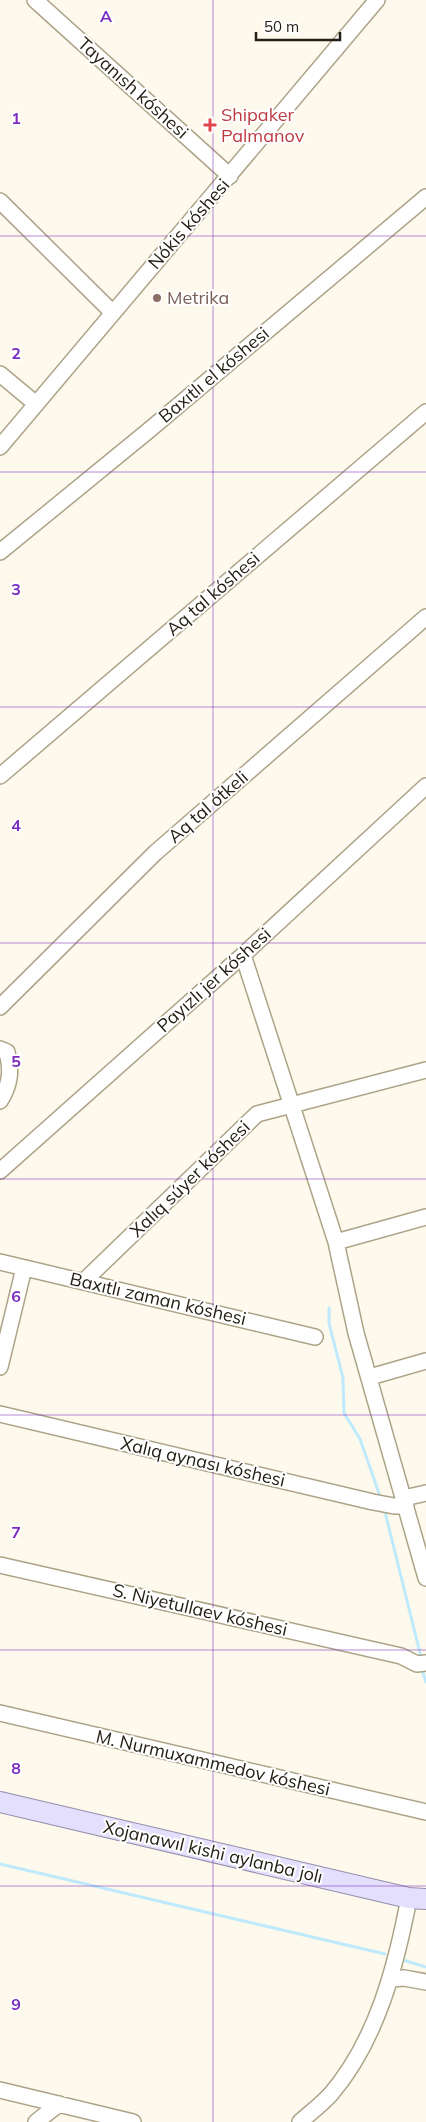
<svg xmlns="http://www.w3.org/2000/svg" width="426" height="2122" viewBox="0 0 426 2122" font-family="Mulish,sans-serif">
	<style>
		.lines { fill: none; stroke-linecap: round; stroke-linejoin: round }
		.stream { stroke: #beeafc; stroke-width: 3 }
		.minor-casing { stroke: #ada487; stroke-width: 18 }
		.major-casing { stroke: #958eab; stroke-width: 22 }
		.minor { stroke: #fff; stroke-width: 15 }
		.major { stroke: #e4dffd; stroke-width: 20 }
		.grid { fill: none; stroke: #7b2cbf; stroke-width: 1; stroke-opacity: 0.55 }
		.health-dot { fill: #e0444e; stroke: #fff; stroke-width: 2 }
		.education-dot { fill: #8d6e63; stroke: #fff; stroke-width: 2 }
		.labels { text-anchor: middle; stroke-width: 4; stroke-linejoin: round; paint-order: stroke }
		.street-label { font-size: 18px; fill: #242015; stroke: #fff }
		.health-label { font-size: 18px; fill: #be3a42; stroke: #fff; text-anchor: start }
		.education-label { font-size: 18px; fill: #785e54; stroke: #fff; text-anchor: start }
		.grid-label { font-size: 16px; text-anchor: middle; font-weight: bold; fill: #7b2cbf; stroke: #fff; stroke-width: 4; stroke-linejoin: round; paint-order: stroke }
	</style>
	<rect width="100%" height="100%" fill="#fdf9ed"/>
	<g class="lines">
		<path class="stream" d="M 329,1308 L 329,1323 L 343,1378 L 344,1413 L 360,1439 L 381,1499
			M 385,1512 L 421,1657
			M 422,1670 L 426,1682
			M 0,1864 L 385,1954
			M 403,1960 L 426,1967"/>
		<defs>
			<path id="minor" d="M 35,0 L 230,176
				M 0,201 L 113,313
				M 0,374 L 36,404
				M 0,447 L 377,0
				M 0,552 L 148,431 L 426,197
				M 0,776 L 426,412
				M 243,955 L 336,1242 L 356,1333 L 426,1578
				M 0,1007 L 155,853 L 426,617
				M 0,1049 L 7,1052 C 12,1071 10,1085 0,1101
				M 0,1171 L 243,955 L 426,786
				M 336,1242 L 426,1217
				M 0,1262 L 315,1337
				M 84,1281 L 257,1114 L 426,1070
				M 0,1367 L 24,1268
				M 370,1377 L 426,1361
				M 0,1414 L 373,1502 L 394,1506 L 406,1506
				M 404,1498 L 426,1493
				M 0,1565 L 401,1656 L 417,1664 L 426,1663
				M 0,1713 L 426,1812
				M 390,1979 L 404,1978 L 426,1982
				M 0,2090 L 133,2122
				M 36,2122 L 59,2104
				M 300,2122 C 310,2113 322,2104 331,2094 C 377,2040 396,1966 409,1898"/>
			<path id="major" d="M 0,1802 L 409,1898 L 426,1899"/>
		</defs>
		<use href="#minor" class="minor-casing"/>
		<use href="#major" class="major-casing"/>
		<use href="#minor" class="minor"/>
		<use href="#major" class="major"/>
	</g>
	<path class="grid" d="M 213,0 L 213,2122M 0,236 L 426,236M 0,472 L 426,472M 0,707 L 426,707M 0,943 L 426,943M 0,1179 L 426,1179M 0,1415 L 426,1415M 0,1650 L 426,1650M 0,1886 L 426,1886"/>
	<path class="health-dot" d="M207.5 117.5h5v5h5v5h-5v5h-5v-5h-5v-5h5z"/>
	<circle class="education-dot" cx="157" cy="298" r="5"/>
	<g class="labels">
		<g class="street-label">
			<text transform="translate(133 88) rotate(42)" y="6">Tayanısh kóshesi</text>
			<text transform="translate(189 224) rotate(-49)" y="6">Nókis kóshesi</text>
			<text transform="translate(214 375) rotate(-40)" y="6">Baxıtlı el kóshesi</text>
			<text transform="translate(213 594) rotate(-41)" y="6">Aq tal kóshesi</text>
			<text transform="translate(208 807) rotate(-41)" y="6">Aq tal ótkeli</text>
			<text transform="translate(214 980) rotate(-42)" y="6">Payızlı jer kóshesi</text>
			<text transform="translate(190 1179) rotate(-44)" y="6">Xalıq súyer kóshesi</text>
			<text transform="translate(158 1299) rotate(13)" y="6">Baxıtlı zaman kóshesi</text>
			<text transform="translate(203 1462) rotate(13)" y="6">Xalıq aynası kóshesi</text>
			<text transform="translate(200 1610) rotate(13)" y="6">S. Niyetullaev kóshesi</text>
			<text transform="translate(213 1763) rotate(13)" y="6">M. Nurmuxammedov kóshesi</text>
			<text transform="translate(213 1852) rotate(13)" y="6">Xojanawıl kishi aylanba jolı</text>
		</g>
		<g class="health-label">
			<text x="221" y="121">Shipaker<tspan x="221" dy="21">Palmanov</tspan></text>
		</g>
		<g class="education-label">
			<text x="167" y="304">Metrika</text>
		</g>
	</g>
	<g class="grid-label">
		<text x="106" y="22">A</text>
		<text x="16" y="124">1</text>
		<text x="16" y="359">2</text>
		<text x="16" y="595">3</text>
		<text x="16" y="831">4</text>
		<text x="16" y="1067">5</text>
		<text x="16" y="1302">6</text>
		<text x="16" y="1538">7</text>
		<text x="16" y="1774">8</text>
		<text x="16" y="2010">9</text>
	</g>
	<path d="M256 32v8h84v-8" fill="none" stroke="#242015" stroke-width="2.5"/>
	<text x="264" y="32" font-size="15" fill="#242015" stroke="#ffffff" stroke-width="4" paint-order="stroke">50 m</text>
</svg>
